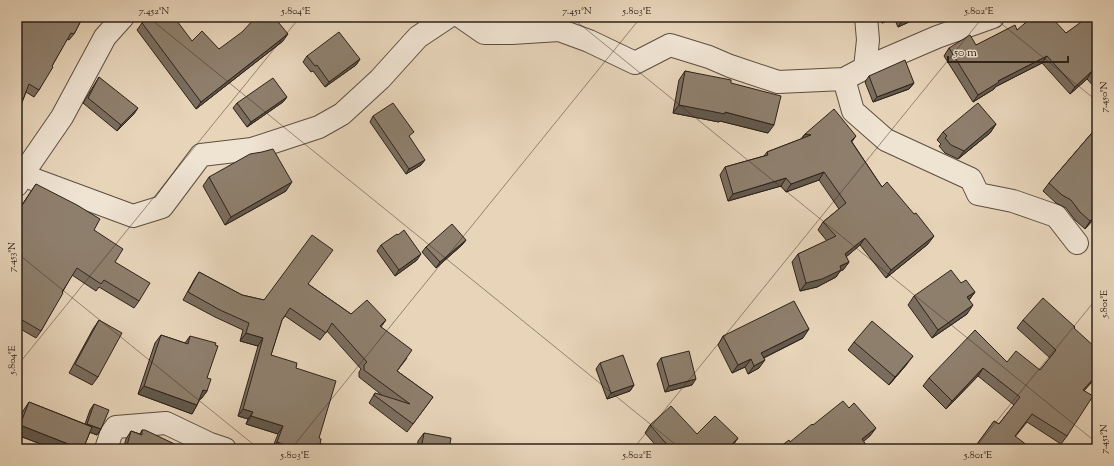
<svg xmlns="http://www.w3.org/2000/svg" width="1114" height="466" viewBox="0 0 1114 466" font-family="'Sorts Mill Goudy',serif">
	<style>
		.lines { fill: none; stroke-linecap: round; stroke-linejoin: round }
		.minor-casing { stroke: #5c4e42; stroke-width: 24 }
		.minor { stroke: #efe3d2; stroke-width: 22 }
		.wall { fill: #7a6d5e; stroke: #2e221b }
		.shaded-wall { fill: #63594c; stroke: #2e221b }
		.building { fill: #8e7f6d; stroke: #2e221b }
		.ticks { fill: none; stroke: #2e221b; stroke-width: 1; stroke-opacity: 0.45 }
		.neatline { fill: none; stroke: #2e221b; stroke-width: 1.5 }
		.ticks-label { font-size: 10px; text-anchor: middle; fill: #2e221b }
	</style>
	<rect width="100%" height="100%" fill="#e7d4b9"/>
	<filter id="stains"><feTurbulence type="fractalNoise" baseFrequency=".005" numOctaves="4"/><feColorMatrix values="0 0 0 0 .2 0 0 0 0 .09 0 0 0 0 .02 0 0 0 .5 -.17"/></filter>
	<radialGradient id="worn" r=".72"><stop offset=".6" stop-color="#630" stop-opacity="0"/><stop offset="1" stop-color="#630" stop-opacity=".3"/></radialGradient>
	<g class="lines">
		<defs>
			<path id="minor" d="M 461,17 L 484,33 L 512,33 L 559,30 L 589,41 L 635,63 L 670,45 L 709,57 L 730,66 L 778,82 L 844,79 L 865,68 L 937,37 L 993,17
				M 865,68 L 868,40 L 866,17
				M 844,79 L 853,111 L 886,140 L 971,179 L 978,194 L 1013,201 L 1056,216 L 1077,243
				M 17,176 L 22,175 L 133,216 L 162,207 L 201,155 L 252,149 L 319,127 L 342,114 L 380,79 L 418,37 L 448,17
				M 17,185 L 22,175 L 62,117 L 105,37 L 123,17
				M 106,449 L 111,434 L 116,427 L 166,423 L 210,444 L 225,449"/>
		</defs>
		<use href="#minor" class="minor-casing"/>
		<use href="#minor" class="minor"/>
	</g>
	<path class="wall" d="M 17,17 L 32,18 L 33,17 L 83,17 L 74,34 L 69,40 L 67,39 L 52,66 L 39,90 L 34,97 L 26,92 L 17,115 Z
		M 879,17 L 920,17 L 898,27 L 894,18 L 882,23 Z
		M 1097,17 L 1097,90 L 1087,79 L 1070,94 L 1042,63 L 995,87 L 994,89 L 973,102 L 944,56 L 949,48 L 976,45 L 1017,30 L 1066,33 Z
		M 142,23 L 192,41 L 219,49 L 283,41 L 196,109 L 137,30 Z
		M 307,56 L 360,59 L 356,65 L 325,87 L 313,71 L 311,72 L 303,62 Z
		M 685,71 L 731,83 L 768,133 L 720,121 L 719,122 L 673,113 L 679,80 Z
		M 869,76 L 914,83 L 909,89 L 873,102 L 865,82 Z
		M 99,77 L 134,114 L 117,131 L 83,103 Z
		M 287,97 L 283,102 L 247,127 L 233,108 L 237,103 Z
		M 373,116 L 410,138 L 421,165 L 406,174 L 370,122 Z
		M 996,124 L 990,133 L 958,159 L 945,153 L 939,146 L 941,144 L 937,140 L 943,132 Z
		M 1097,127 L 1097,215 L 1085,229 L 1075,220 L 1066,208 L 1056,203 L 1043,191 L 1049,183 Z
		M 805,134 L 852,142 L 882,187 L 928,244 L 886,278 L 860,245 L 846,257 L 849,262 L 843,270 L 840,271 L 836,277 L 817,287 L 800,291 L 792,262 L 798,254 L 827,241 L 818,230 L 823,222 L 839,209 L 819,180 L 786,192 L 781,186 L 728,201 L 720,175 L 725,167 L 764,156 L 767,152 L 801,139 Z
		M 209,177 L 286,191 L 225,225 L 203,186 Z
		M 36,184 L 94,230 L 115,262 L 139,301 L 134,308 L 99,287 L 96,291 L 72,275 L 41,331 L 36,338 L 17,327 L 17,212 Z
		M 466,240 L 462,245 L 436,268 L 422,252 L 426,247 Z
		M 381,245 L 417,260 L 395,276 L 377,251 Z
		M 199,272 L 242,295 L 264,300 L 308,284 L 351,314 L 386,320 L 381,327 L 407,358 L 397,371 L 433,397 L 407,432 L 369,403 L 375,393 L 383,396 L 359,377 L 359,372 L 361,369 L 327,331 L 320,340 L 285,316 L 282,320 L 271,355 L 296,368 L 319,438 L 322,449 L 272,449 L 278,434 L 246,424 L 248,419 L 238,416 L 258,346 L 240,341 L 243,330 L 215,317 L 183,300 L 194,280 Z
		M 961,283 L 975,292 L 969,300 L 967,314 L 932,338 L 908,305 L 914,296 Z
		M 99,320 L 98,377 L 92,385 L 69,373 L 93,329 Z
		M 1023,320 L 1074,328 L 1084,391 L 1067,436 L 1061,444 L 1027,422 L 1015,437 L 1032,449 L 974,449 L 994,421 L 999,424 L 1014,405 L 978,376 L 946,409 L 923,386 L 929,378 L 1007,362 L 1040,370 L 1050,358 L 1017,328 Z
		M 161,335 L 185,343 L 190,336 L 207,378 L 207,391 L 201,399 L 200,399 L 197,405 L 192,414 L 138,394 L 155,343 Z
		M 723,336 L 803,338 L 764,358 L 759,368 L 748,374 L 745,367 L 732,373 L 718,345 Z
		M 854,342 L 907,364 L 889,385 L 848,350 Z
		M 661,358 L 692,385 L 665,392 L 657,364 Z
		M 600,363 L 634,385 L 630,391 L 607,399 L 596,369 Z
		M 29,402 L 85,424 L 90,410 L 94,404 L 101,429 L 97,435 L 90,432 L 83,449 L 54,449 L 17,435 L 17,426 L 23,411 Z
		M 650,425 L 697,434 L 738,438 L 733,445 L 729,449 L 659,449 L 645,433 Z
		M 142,430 L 185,449 L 123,449 L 126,439 L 131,431 L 140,434 Z
		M 424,433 L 449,449 L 417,449 L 418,441 Z"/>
	<path class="shaded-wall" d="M 886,17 L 895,17 L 882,23 Z
		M 909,17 L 920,17 L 898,27 L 903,19 Z
		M 288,34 L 283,41 L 196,109 L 201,102 Z
		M 1047,56 L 1042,63 L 995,87 L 994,89 L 973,102 L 978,95 L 998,81 Z
		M 360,59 L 356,65 L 325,87 L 329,82 Z
		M 1092,71 L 1087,79 L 1070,94 L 1075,87 Z
		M 914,83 L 909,89 L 873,102 L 877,97 Z
		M 287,97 L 283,102 L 247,127 L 251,122 Z
		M 679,105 L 725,112 L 774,125 L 768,133 L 720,121 L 719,122 L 673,113 Z
		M 138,108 L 134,114 L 117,131 L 121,125 Z
		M 996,124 L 990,133 L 958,159 L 964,151 Z
		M 805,134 L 811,135 L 799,142 Z
		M 856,136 L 851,143 L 851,141 Z
		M 425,160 L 421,165 L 406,174 L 409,169 Z
		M 824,172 L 819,180 L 786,192 L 791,184 Z
		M 786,178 L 781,186 L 728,201 L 733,194 Z
		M 292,182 L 286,191 L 225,225 L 231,217 Z
		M 1097,214 L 1097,215 L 1085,229 L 1090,221 Z
		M 934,236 L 928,244 L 886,278 L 891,270 Z
		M 865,238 L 860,245 L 840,262 L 845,254 Z
		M 466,240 L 462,245 L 436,268 L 440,262 Z
		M 421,254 L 417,260 L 395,276 L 399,270 Z
		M 849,262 L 843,270 L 840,271 L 836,277 L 817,287 L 800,291 L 806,283 Z
		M 975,292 L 969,300 L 967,297 Z
		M 973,305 L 967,314 L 932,338 L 938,330 Z
		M 809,329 L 803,338 L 755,362 L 761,353 Z
		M 246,333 L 263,338 L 258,346 L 240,341 Z
		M 913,356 L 907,364 L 889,385 L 895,377 Z
		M 751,359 L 745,367 L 732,373 L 738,365 Z
		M 765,360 L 759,368 L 748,374 L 754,366 Z
		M 983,368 L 978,376 L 946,409 L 952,401 Z
		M 1097,375 L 1097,376 L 1078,398 L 1083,390 Z
		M 696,379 L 692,385 L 665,392 L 669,386 Z
		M 634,385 L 630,391 L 607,399 L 611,393 Z
		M 144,386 L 197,405 L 192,414 L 138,394 Z
		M 203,390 L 207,391 L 201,399 L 197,398 Z
		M 243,409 L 253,412 L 248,419 L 238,416 Z
		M 251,416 L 283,426 L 278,434 L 246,424 Z
		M 87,424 L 101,429 L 97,435 L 83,430 Z
		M 20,425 L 81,449 L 54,449 L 17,435 L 17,429 Z
		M 876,428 L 870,436 L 857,447 L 862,439 Z
		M 738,438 L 733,445 L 729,449 L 727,449 Z
		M 277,442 L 295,449 L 273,449 Z"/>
	<path class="building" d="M 17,17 L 29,17 L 33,19 L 34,17 L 83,17 L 74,34 L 71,33 L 52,66 L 53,67 L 39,90 L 29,84 L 17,115 L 17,49 L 21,43 L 19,42 L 20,41 L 17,39 Z
		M 150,17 L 174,17 L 192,41 L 202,31 L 219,49 L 242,32 L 256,17 L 274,17 L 288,34 L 201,102 L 142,23 Z
		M 902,17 L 909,17 L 903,19 Z
		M 1032,17 L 1051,17 L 1066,33 L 1088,17 L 1097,17 L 1097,77 L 1092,71 L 1075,87 L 1047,56 L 998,81 L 999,82 L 978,95 L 949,48 L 970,35 L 976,45 L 1015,25 L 1017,30 Z
		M 339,32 L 360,59 L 329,82 L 317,65 L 315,66 L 307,56 Z
		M 905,60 L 914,83 L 877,97 L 869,76 Z
		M 685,71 L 731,80 L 731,83 L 781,96 L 774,125 L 725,112 L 725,114 L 679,105 Z
		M 99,77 L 138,108 L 121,125 L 88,98 Z
		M 273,78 L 287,97 L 251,122 L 237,103 Z
		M 393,103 L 414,132 L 409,136 L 425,160 L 409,169 L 373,116 Z
		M 978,103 L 996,124 L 964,151 L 951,145 L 945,138 L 947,136 L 943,132 Z
		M 834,109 L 856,136 L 851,141 L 882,187 L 887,182 L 914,214 L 916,213 L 934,236 L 891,270 L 865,238 L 845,254 L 849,262 L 840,266 L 841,270 L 822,279 L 806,283 L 798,254 L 836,236 L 823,222 L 846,203 L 824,172 L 791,184 L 786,178 L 733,194 L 725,167 L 768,155 L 767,152 L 811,135 L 805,134 Z
		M 1097,127 L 1097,214 L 1090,221 L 1080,212 L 1071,200 L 1062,195 L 1049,183 Z
		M 273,149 L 292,182 L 231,217 L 209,177 L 250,154 L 262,152 Z
		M 36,184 L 77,205 L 100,219 L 94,230 L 123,249 L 115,262 L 150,283 L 139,301 L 104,280 L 101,284 L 77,268 L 62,292 L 63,293 L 41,331 L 17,317 L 17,213 Z
		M 452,224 L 466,240 L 440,262 L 426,247 Z
		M 404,230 L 421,254 L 399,270 L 381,245 L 397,234 L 398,235 Z
		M 312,235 L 333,250 L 308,284 L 351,314 L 367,300 L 386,320 L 380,326 L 412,350 L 397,371 L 433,397 L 413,424 L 374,395 L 375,393 L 410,404 L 364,370 L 364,365 L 367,362 L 332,323 L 326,333 L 290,308 L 282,320 L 271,355 L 297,363 L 296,368 L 336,381 L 319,438 L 321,439 L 320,444 L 323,444 L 322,449 L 295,449 L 277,442 L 283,426 L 251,416 L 253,412 L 243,409 L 263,338 L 246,333 L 249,323 L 220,310 L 188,292 L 199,272 L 242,295 L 264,300 Z
		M 951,270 L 961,283 L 966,280 L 975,292 L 967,297 L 973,305 L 938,330 L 914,296 Z
		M 1043,298 L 1075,327 L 1074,328 L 1097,349 L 1097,375 L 1083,390 L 1093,396 L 1067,436 L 1032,414 L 1015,436 L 1032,449 L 984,449 L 977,444 L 994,421 L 999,424 L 1020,397 L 983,368 L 952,401 L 929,378 L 975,330 L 1007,362 L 1016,351 L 1040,370 L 1056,350 L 1023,320 Z
		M 794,301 L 809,329 L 761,353 L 765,360 L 754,366 L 751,359 L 738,365 L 723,336 Z
		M 99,320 L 122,333 L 98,377 L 75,364 Z
		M 872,321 L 913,356 L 895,377 L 854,342 Z
		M 161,335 L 188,344 L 190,336 L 216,343 L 215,345 L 218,346 L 207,378 L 211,379 L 207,391 L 203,390 L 197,405 L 144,386 Z
		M 689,351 L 696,379 L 669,386 L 661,358 Z
		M 623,355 L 634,385 L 611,393 L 600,363 Z
		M 843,401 L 849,408 L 854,403 L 876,428 L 862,439 L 869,449 L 777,449 L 789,440 L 790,442 L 812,424 L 813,425 Z
		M 29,402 L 92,427 L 83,449 L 81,449 L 20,425 Z
		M 94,404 L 109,410 L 101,429 L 87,424 Z
		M 671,406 L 697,434 L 715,416 L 738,438 L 727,449 L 671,449 L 650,425 Z
		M 142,430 L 145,430 L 185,449 L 126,449 L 131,431 L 142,435 Z
		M 424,433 L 451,438 L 449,449 L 421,449 Z"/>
	<path class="ticks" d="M 148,17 L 681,449M 571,17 L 1097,443M 993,17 L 1097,101M 17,253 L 259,449M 17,366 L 300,17M 291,449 L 641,17M 633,449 L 983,17M 974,449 L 1097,298"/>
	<rect width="1114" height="466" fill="none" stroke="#e7d4b9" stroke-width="44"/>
	<path d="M948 56v6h120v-6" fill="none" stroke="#2e221b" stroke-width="2"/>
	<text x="954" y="56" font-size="12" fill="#2e221b" stroke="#efe3d2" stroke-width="3" paint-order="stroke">50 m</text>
	<rect x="22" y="22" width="1070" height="422" class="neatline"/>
	<g class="ticks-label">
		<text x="154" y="14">7.452°N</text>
		<text x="296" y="14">5.804°E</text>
		<text x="577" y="14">7.451°N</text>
		<text x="637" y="14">5.803°E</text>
		<text x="979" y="14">5.802°E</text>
		<text transform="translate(1103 97) rotate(-90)" y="4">7.450°N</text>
		<text transform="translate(11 257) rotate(-90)" y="4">7.453°N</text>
		<text transform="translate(1103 304) rotate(-90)" y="4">5.801°E</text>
		<text transform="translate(11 360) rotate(-90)" y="4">5.804°E</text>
		<text transform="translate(1103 439) rotate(-90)" y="4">7.451°N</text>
		<text x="295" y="458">5.803°E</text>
		<text x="637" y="458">5.802°E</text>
		<text x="978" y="458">5.801°E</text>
	</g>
	<rect width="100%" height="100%" filter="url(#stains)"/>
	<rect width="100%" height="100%" fill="url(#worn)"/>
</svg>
